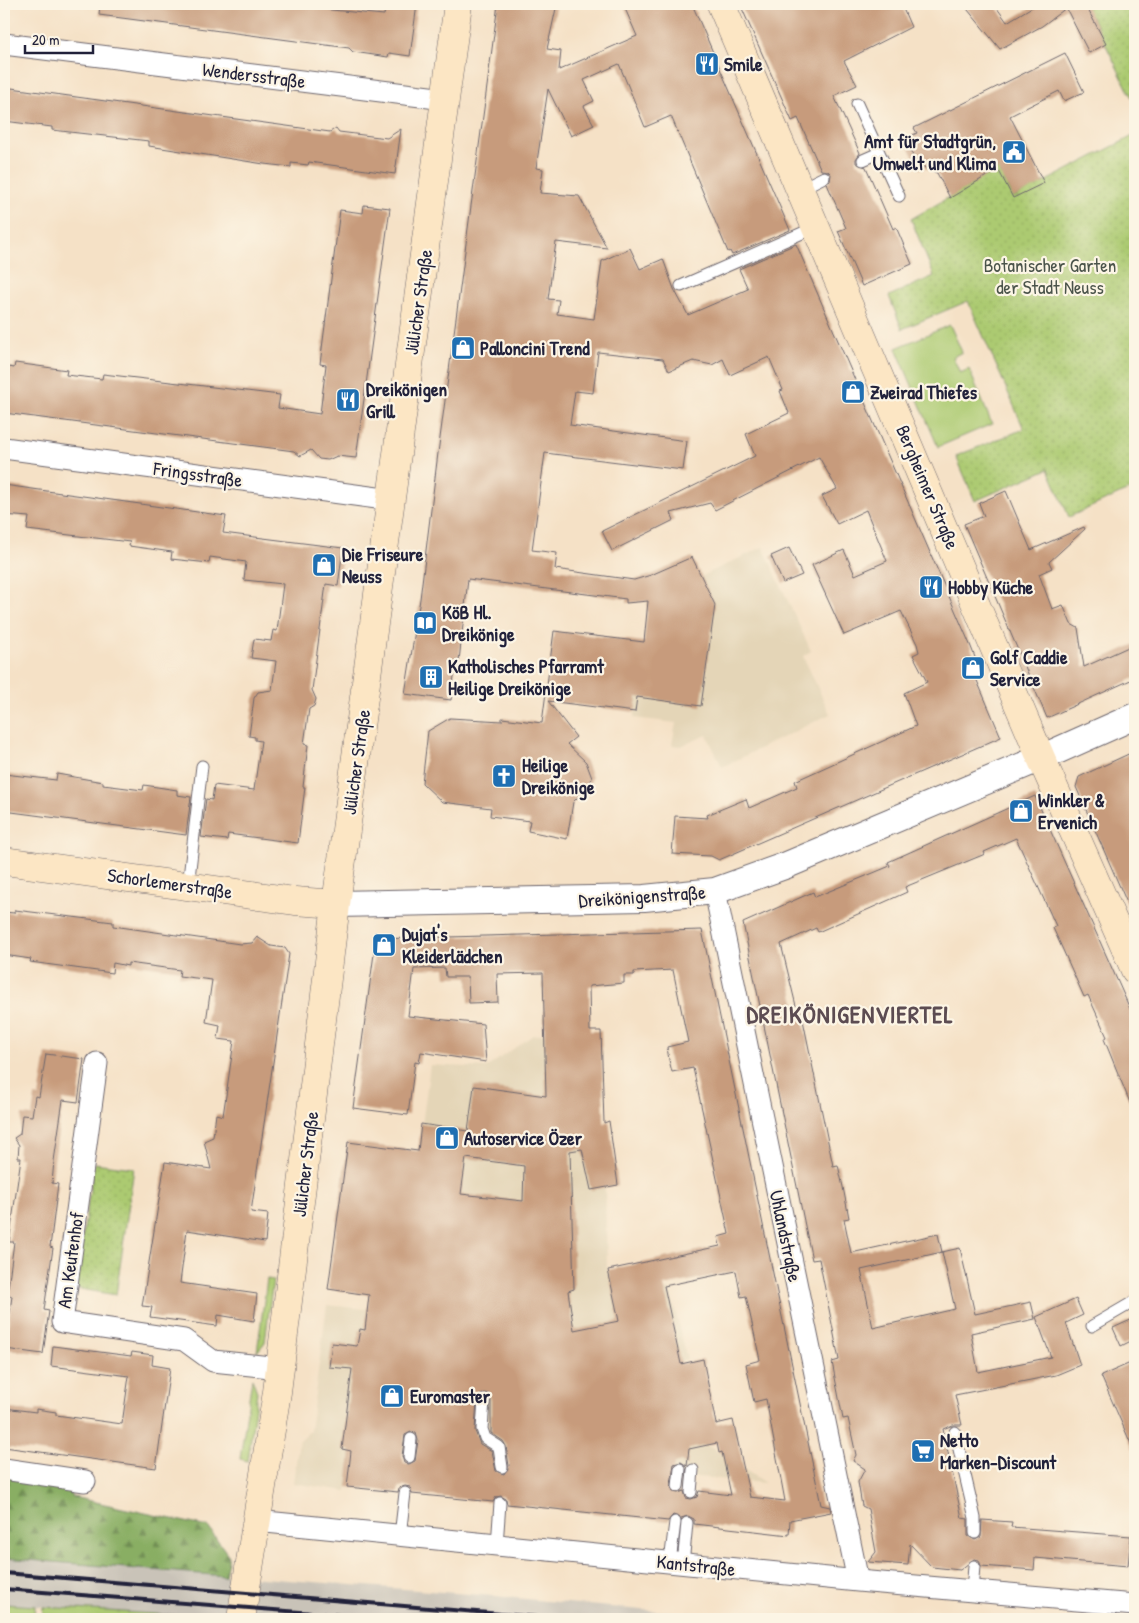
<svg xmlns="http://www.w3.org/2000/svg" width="1139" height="1623" viewBox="0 0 1139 1623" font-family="'Patrick Hand',sans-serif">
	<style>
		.built { fill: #e4d5b7 }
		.industrial { fill: #c9c3b8 }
		.grass { fill: #acca71; stroke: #677656 }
		.forest { fill: url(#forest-firs); stroke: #56684f }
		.park { fill: url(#park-dots); stroke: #677656 }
		.building { fill: #c79b7c; fill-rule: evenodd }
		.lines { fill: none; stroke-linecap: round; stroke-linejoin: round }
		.service-casing { stroke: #6c656c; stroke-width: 13 }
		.minor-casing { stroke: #6c656c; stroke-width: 23 }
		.tertiary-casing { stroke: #6c656c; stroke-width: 28 }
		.secondary-casing { stroke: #6c656c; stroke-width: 29 }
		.service { stroke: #fff; stroke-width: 11 }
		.minor { stroke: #fff; stroke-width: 21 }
		.tertiary { stroke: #fff; stroke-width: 26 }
		.secondary { stroke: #fce6c4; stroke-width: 28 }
		.rail { stroke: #22223b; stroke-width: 4 }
		.labels { text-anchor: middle; stroke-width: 4.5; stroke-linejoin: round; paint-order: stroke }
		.poi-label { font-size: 19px; font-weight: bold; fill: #22223b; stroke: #fcf5e5; text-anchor: start }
		.street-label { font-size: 19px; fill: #22223b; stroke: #fcf5e5 }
		.park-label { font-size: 19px; fill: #4b544b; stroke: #fcf5e5 }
		.district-label { font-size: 24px; font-weight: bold; letter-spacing: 1px; fill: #5c4c52; stroke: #fcf5e5 }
	</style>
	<defs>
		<pattern id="forest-firs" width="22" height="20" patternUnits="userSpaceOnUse" patternTransform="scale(1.25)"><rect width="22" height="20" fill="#89ae63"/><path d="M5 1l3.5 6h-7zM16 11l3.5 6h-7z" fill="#708d53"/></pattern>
		<pattern id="park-dots" width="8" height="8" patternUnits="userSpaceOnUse" patternTransform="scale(1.25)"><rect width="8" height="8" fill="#acca71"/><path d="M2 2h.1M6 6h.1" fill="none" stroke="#94ad63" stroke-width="1.8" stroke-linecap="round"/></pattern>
	</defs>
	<rect width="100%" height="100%" fill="#fcf5e5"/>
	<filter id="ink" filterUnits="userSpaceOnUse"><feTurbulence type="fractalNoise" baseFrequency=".02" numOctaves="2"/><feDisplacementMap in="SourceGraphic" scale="10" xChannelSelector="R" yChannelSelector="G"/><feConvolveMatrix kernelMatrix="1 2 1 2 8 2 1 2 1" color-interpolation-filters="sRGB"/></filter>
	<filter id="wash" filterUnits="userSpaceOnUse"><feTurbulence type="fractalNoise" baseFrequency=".0096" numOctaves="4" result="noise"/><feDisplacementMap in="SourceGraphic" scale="20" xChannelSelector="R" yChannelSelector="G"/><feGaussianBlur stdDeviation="1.12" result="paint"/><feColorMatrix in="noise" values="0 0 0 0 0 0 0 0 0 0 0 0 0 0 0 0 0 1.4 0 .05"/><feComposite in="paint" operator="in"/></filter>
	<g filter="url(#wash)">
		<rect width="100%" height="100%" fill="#f5e1c6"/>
		<path class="built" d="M 763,547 L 811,651 L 803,656 L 830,714 L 722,767 L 707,735 L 681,746 L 672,745 L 676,723 L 634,718 L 644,642 L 648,607 L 646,603 Z
			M 601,1031 L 607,1268 L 615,1301 L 670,1289 L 687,1359 L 674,1363 L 687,1432 L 765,1483 L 353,1446 L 347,1491 L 293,1483 L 299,1441 L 310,1431 L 327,1305 L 412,1314 L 411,1208 L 430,1065 L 486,1068 L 533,1035 Z"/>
		<path class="industrial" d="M 4,1558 L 494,1596 L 641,1610 L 735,1615 L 762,1619 L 228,1619 L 4,1604 Z"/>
		<path class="grass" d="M 950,325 L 962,352 L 953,357 L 960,373 L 969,369 L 992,424 L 938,447 L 896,348 Z
			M 267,1279 L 273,1280 L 265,1342 L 257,1352 Z
			M 252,1378 L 257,1392 L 248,1461 L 240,1459 Z
			M 4,1604 L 35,1606 L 34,1616 L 19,1615 L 19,1619 L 4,1619 Z
			M 43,1607 L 219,1618 L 42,1619 Z"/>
		<path class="forest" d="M 4,1475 L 63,1484 L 73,1497 L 208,1527 L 229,1556 L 225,1576 L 4,1558 Z"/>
		<path class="park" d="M 1078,4 L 1135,4 L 1135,104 L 1092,17 L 1085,14 Z
			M 1135,135 L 1135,487 L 1069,517 L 1048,469 L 975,501 L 956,456 L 1024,429 L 968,301 L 902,329 L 889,296 L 934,276 L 911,219 L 998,169 L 1013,198 Z
			M 94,1163 L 134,1168 L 116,1295 L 75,1288 Z"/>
		<g id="blocks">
			<path class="building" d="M 100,4 L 322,4 L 321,9 L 384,15 L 386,4 L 417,4 L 410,56 L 389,53 L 388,57 L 353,52 L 349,48 L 99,15 Z
				M 498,4 L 557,4 L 547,49 L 561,51 L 559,70 L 637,36 L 623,4 L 692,4 L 790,230 L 732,255 L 730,251 L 728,252 L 671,116 L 645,127 L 619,64 L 584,80 L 594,101 L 584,106 L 594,125 L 571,136 L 548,89 L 536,168 L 543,169 L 540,193 L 579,196 L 607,248 L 556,242 L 548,299 L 559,300 L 557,314 L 594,319 L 602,261 L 630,248 L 640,269 L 663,259 L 674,289 L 688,315 L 748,289 L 739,269 L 796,244 L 971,647 L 981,673 L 975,676 L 1001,737 L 719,860 L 711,856 L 672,854 L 675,816 L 708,818 L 707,815 L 746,799 L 749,808 L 797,787 L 795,781 L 916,726 L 904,693 L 927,682 L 913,655 L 919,652 L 917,644 L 901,611 L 844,635 L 812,565 L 844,550 L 855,575 L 887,561 L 866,510 L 837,524 L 822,496 L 837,489 L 819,457 L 715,510 L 710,503 L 671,513 L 674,520 L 612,551 L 602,531 L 755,456 L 746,434 L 789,413 L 780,391 L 783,390 L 769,357 L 730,375 L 723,359 L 712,365 L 693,361 L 669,371 L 663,359 L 598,352 L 593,393 L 575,391 L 570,425 L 687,441 L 683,470 L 545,453 L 532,550 L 557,553 L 555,569 L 634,580 L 651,575 L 692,557 L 715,605 L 701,706 L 637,697 L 635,712 L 548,701 L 576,737 L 567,744 L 586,762 L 592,778 L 588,787 L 573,802 L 567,839 L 528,831 L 530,821 L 490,816 L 491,808 L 442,802 L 422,783 L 428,731 L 450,718 L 502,721 L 502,718 L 542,723 L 554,631 L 644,642 L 648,601 L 626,603 L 626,599 L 468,579 L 459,661 L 456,660 L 451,700 L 405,694 L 420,599 L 438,453 Z
				M 740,4 L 901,4 L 911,27 L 844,61 L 857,85 L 834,96 L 860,153 L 856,159 L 856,163 L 866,167 L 893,229 L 896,227 L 912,264 L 862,286 L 838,231 L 846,228 L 827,184 L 830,181 L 831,174 L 828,171 L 821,170 L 798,118 L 792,121 Z
				M 963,4 L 994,4 L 1007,22 L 1037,4 L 1085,4 L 1106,44 L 1089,53 L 1066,8 L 1042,26 L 1000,49 Z
				M 1065,53 L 1084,92 L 1064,101 L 1059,91 L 1010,116 L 1044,183 L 1013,198 L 998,169 L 950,198 L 937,173 L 924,167 L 920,169 L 904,139 L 917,133 L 914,128 Z
				M 4,87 L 330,132 L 336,128 L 339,132 L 387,138 L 401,129 L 395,174 L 309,162 L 308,165 L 291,163 L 291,167 L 264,164 L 149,146 L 149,141 L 52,130 L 52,127 L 4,121 Z
				M 364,205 L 390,208 L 356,458 L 337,456 L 328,460 L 319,459 L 311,450 L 300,456 L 294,451 L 4,413 L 4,366 L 14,368 L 15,363 L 67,370 L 66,375 L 102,379 L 103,374 L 280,395 L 278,408 L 320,414 L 326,365 L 320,364 L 340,210 L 363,213 Z
				M 4,485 L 226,516 L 223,533 L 343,548 L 338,586 L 326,584 L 312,690 L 316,699 L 314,706 L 309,709 L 304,744 L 308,745 L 303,787 L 305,787 L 298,843 L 228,834 L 227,840 L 201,837 L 206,799 L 212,800 L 214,785 L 254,790 L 261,741 L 255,740 L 255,737 L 249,736 L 254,698 L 258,692 L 272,690 L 276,661 L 251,658 L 254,639 L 271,641 L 273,630 L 277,631 L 283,584 L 244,580 L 246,562 L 210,557 L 209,563 L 171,559 L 172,552 L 129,546 L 130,542 L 27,530 L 29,517 L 4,515 Z
				M 1006,491 L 1031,550 L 1084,527 L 1085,529 L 1049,562 L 1052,568 L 1039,574 L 1052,609 L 1063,605 L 1071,624 L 1078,628 L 1084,667 L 1135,644 L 1135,678 L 1047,718 L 964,524 L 984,516 L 979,503 Z
				M 789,548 L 802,575 L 783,583 L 771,556 Z
				M 1135,751 L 1135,921 L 1076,787 L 1079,777 Z
				M 4,774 L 56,780 L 57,774 L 103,782 L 103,785 L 143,790 L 144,785 L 177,790 L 177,795 L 191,797 L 186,835 L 4,811 Z
				M 1035,796 L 1135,1020 L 1135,1115 L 1104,1039 L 1107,1037 L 1088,995 L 1084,997 L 1063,950 L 1053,928 L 1056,926 L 1016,838 L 984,852 L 985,854 L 905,887 L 907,892 L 818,932 L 816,928 L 781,944 L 797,1010 L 800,1009 L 803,1020 L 833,1166 L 838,1165 L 843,1187 L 849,1218 L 844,1219 L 851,1253 L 938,1234 L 942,1252 L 960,1248 L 975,1314 L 1031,1302 L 1035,1319 L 971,1333 L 978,1372 L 1051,1357 L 1036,1317 L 1076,1299 L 1083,1315 L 1066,1323 L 1080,1365 L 1056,1375 L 955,1395 L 962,1425 L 953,1425 L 943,1429 L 962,1518 L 968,1519 L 968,1536 L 975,1540 L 981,1537 L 982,1520 L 1012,1522 L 1011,1527 L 1131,1536 L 1128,1566 L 1035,1558 L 1034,1570 L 981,1566 L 979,1560 L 974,1559 L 960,1570 L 932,1567 L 910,1544 L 908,1565 L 868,1562 L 876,1552 L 868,1509 L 862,1506 L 858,1482 L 865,1469 L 853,1461 L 856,1455 L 848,1418 L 843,1419 L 832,1362 L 839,1360 L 829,1309 L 819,1259 L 812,1260 L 743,923 L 813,892 L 815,897 L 866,876 L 890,866 L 888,862 ZM 942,1252 L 955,1309 L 873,1328 L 861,1270 Z
				M 15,910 L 113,922 L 113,926 L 240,944 L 252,943 L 257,937 L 271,946 L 285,948 L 289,954 L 251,1212 L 268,1214 L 265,1242 L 187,1230 L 180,1283 L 257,1294 L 254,1321 L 218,1315 L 217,1326 L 150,1317 L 152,1307 L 142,1306 L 165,1162 L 211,1169 L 204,1141 L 213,1137 L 216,1114 L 223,1116 L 234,1041 L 218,1039 L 220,1025 L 206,1022 L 212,980 L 179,976 L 180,970 L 128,963 L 128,966 L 113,963 L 112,973 L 30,962 L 31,959 L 4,955 L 4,912 L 14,913 Z
				M 702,930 L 821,1505 L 830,1507 L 831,1512 L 790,1520 L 789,1535 L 694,1524 L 694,1519 L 688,1516 L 681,1518 L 673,1515 L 668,1521 L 507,1504 L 506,1499 L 501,1496 L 496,1497 L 493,1502 L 412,1494 L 410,1487 L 405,1486 L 399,1488 L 398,1492 L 347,1487 L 351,1451 L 342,1449 L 352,1369 L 329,1367 L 332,1343 L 357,1346 L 360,1329 L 365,1330 L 369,1295 L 328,1289 L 348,1142 L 418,1151 L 421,1124 L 468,1131 L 474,1086 L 546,1096 L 543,973 L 497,974 L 498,1002 L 469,1003 L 468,977 L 446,977 L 445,968 L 414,969 L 408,1016 L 483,1024 L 486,1062 L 421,1052 L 419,1063 L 415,1062 L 408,1115 L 353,1108 L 376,939 ZM 673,970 L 688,1042 L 667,1047 L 669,1060 L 672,1072 L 693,1068 L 729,1234 L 718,1237 L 720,1246 L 608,1270 L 619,1321 L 574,1330 L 568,1291 L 574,1289 L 570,1151 L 582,1149 L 591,1190 L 618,1185 L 609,1121 L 604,1123 L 601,1031 L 590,1031 L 589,986 L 624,983 L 624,975 L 634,975 L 634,972 ZM 466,1158 L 524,1166 L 523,1201 L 461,1194 ZM 736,1271 L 741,1297 L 746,1296 L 760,1360 L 746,1364 L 754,1402 L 766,1399 L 785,1501 L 750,1497 L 733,1420 L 716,1424 L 703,1359 L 681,1364 L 664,1286 ZM 484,1393 L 489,1394 L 491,1400 L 491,1433 L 503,1441 L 506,1446 L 509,1466 L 504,1474 L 496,1471 L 492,1451 L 480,1444 L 475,1431 L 477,1399 ZM 411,1432 L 416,1433 L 418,1440 L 415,1461 L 409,1464 L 404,1463 L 402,1456 L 405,1435 ZM 717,1443 L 719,1453 L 722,1452 L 731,1495 L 699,1491 L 697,1497 L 691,1499 L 686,1498 L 684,1491 L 678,1493 L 673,1492 L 671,1485 L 674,1464 L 681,1462 L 687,1466 L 689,1449 Z
				M 46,1054 L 84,1059 L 78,1102 L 63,1100 L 54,1161 L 52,1183 L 58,1184 L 50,1247 L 53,1248 L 44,1310 L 49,1311 L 43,1354 L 5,1349 L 12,1296 L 7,1295 L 14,1242 L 9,1242 L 21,1158 L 18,1158 L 19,1145 L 14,1138 L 20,1134 L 22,1115 L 32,1116 L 35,1096 L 39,1097 Z
				M 1135,1318 L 1135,1339 L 1121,1346 L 1113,1328 Z
				M 53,1346 L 131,1356 L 132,1352 L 153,1355 L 152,1365 L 170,1368 L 156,1468 L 4,1447 L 4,1408 L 36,1412 L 36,1409 L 56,1412 L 56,1415 L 122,1424 L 129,1376 L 51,1366 Z
				M 1135,1361 L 1135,1453 L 1101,1376 Z"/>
		</g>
	</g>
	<g filter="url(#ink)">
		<use href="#blocks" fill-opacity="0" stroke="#6c656c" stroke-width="1"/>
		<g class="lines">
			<defs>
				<path id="service" d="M 857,104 L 899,196
					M 863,160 L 879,153
					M 800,189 L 824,177
					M 681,286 L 816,227
					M 188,886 L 202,766
					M 1092,1326 L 1135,1301
					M 484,1400 L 482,1429 L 485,1438 L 499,1447 L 502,1467
					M 955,1432 L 975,1518 L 975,1533
					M 409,1457 L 411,1439
					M 678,1486 L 680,1469
					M 691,1492 L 693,1470
					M 400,1536 L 405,1493
					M 497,1545 L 500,1503
					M 670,1562 L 675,1522
					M 683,1564 L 687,1523
					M 972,1591 L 974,1566"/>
				<path id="minor" d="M 4,44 L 445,99
					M 4,448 L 392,500
					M 715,891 L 858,1581
					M 97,1063 L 62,1322 L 184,1340 L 213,1361 L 280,1368
					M 4,1469 L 85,1481
					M 256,1521 L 858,1581 L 1135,1605"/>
				<path id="tertiary" d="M 336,904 L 644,898 L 715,891 L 787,865 L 1041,758 L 1135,716"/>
				<path id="secondary" d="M 721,4 L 1041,758 L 1135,970
					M 4,861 L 295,901 L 336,904
					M 241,1619 L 277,1392 L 336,904 L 458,4"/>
			</defs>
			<use href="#service" class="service-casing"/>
			<use href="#minor" class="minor-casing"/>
			<use href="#tertiary" class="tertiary-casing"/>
			<use href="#secondary" class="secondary-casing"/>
			<use href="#service" class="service"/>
			<use href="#minor" class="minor"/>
			<use href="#tertiary" class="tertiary"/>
			<use href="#secondary" class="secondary"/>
			<path class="rail" d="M 4,1573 L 562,1619
				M 4,1589 L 391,1619"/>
		</g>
	</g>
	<defs>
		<symbol id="restaurant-square" viewBox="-11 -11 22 22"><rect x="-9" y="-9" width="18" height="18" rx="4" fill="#1f6fb2" stroke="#fcf5e5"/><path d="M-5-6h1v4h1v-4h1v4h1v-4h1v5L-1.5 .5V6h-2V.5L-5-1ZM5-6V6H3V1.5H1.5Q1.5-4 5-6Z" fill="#fff"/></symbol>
		<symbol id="civic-square" viewBox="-11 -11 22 22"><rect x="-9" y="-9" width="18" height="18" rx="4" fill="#1f6fb2" stroke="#fcf5e5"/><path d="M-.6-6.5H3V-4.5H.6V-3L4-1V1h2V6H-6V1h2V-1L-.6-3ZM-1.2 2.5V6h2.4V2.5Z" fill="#fff"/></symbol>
		<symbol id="shop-square" viewBox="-11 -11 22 22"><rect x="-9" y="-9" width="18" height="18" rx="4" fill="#1f6fb2" stroke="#fcf5e5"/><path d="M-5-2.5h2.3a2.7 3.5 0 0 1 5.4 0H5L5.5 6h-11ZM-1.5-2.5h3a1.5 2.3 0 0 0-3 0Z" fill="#fff"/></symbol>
		<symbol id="library-square" viewBox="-11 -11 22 22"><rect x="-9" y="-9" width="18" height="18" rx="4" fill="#1f6fb2" stroke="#fcf5e5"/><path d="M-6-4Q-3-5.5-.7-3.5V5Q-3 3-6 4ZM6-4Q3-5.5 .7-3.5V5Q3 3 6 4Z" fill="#fff"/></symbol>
		<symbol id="building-square" viewBox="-11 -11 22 22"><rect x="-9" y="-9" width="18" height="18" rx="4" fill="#1f6fb2" stroke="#fcf5e5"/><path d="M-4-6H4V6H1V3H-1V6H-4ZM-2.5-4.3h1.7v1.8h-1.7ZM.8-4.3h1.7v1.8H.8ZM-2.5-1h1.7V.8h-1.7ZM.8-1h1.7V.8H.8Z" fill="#fff"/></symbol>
		<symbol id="church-square" viewBox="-11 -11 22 22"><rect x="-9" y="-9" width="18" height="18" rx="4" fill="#1f6fb2" stroke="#fcf5e5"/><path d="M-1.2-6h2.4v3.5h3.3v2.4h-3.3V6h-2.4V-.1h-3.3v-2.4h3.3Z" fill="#fff"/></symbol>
		<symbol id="supermarket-square" viewBox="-11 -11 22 22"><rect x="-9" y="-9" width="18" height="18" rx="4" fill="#1f6fb2" stroke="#fcf5e5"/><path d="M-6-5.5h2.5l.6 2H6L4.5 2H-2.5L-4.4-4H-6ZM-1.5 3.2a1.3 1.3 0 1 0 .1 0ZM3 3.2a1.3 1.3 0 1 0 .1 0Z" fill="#fff"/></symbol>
	</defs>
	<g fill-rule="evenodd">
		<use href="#restaurant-square" x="693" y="50" width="28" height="28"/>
		<use href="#civic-square" x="1000" y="138" width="28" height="28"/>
		<use href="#shop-square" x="449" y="334" width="28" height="28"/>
		<use href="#shop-square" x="839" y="378" width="28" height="28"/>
		<use href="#restaurant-square" x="334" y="386" width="28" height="28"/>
		<use href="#shop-square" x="310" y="551" width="28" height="28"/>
		<use href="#restaurant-square" x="917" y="573" width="28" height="28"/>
		<use href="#library-square" x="411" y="609" width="28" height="28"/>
		<use href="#shop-square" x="959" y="654" width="28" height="28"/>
		<use href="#building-square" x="417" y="663" width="28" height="28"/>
		<use href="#church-square" x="490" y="762" width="28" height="28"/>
		<use href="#shop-square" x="1007" y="797" width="28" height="28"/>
		<use href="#shop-square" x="370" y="931" width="28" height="28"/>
		<use href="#shop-square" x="433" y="1124" width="28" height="28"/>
		<use href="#shop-square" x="378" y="1382" width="28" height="28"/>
		<use href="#supermarket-square" x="909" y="1437" width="28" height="28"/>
	</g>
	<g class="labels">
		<g class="poi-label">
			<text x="724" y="71">Smile</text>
			<text x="996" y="148" text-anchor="end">Amt für Stadtgrün,<tspan x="996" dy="22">Umwelt und Klima</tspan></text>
			<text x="480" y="355">Palloncini Trend</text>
			<text x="366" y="396">Dreikönigen<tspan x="366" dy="22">Grill</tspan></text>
			<text x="870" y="399">Zweirad Thiefes</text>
			<text x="342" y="561">Die Friseure<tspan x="342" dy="22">Neuss</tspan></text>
			<text x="948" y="594">Hobby Küche</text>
			<text x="442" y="619">KöB Hl.<tspan x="442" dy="22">Dreikönige</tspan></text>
			<text x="990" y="664">Golf Caddie<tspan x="990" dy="22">Service</tspan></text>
			<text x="448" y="673">Katholisches Pfarramt<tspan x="448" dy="22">Heilige Dreikönige</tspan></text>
			<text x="522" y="772">Heilige<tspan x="522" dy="22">Dreikönige</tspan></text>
			<text x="1038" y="807">Winkler &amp;<tspan x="1038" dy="22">Ervenich</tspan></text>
			<text x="402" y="941">Dujat's<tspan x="402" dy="22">Kleiderlädchen</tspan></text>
			<text x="464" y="1145">Autoservice Özer</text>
			<text x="410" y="1403">Euromaster</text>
			<text x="940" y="1447">Netto<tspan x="940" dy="22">Marken-Discount</tspan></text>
		</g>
		<g class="street-label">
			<text transform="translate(254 75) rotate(7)" y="7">Wendersstraße</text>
			<text transform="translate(418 302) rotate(-82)" y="7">Jülicher Straße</text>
			<text transform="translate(198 474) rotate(8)" y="7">Fringsstraße</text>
			<text transform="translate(928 487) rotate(67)" y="7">Bergheimer Straße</text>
			<text transform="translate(356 762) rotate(-82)" y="7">Jülicher Straße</text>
			<text transform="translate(170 883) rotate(8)" y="7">Schorlemerstraße</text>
			<text transform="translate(642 896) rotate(-4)" y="7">Dreikönigenstraße</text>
			<text transform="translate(305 1164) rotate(-83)" y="7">Jülicher Straße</text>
			<text transform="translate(786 1236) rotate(78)" y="7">Uhlandstraße</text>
			<text transform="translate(70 1260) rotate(-82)" y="7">Am Keutenhof</text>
			<text transform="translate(696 1565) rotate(6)" y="7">Kantstraße</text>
		</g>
		<g class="park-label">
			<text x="1050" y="272">Botanischer Garten<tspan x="1050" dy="22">der Stadt Neuss</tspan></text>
		</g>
		<g class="district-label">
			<text x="850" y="1023">DREIKÖNIGENVIERTEL</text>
		</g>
	</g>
	<rect width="1139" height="1623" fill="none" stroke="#fcf5e5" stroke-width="20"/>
	<path d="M25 45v8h68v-8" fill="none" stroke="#22223b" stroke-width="2.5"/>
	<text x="32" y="45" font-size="15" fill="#22223b" stroke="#fcf5e5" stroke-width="4" paint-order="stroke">20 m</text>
</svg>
